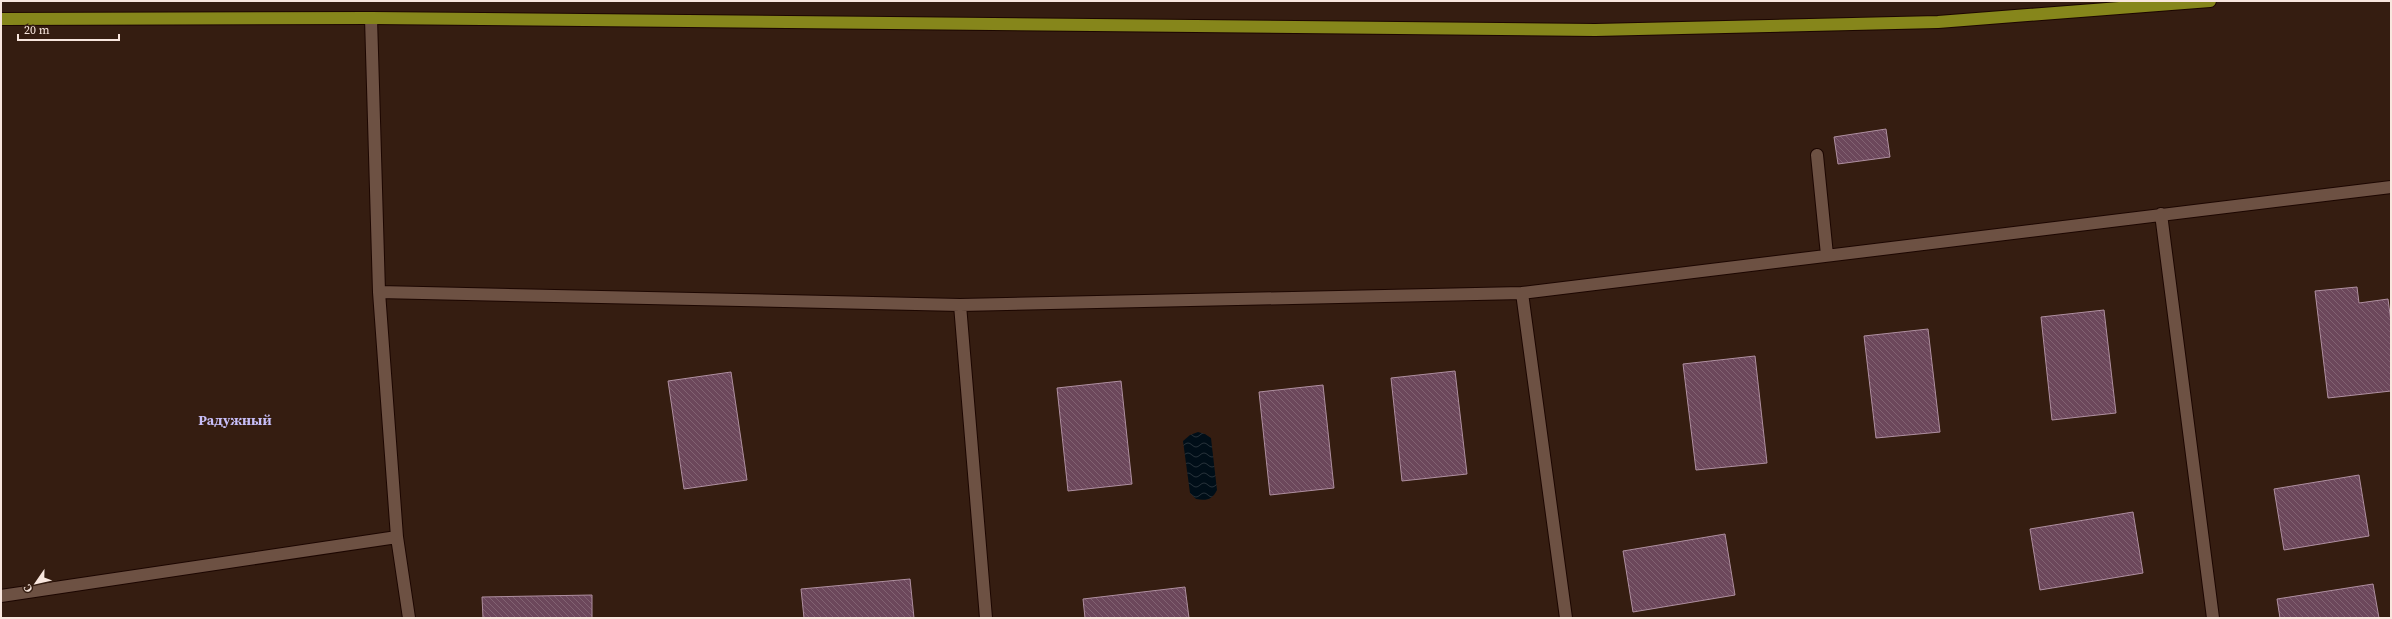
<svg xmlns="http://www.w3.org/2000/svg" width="2392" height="619" viewBox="0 0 2392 619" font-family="'Source Serif 4',serif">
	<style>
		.water { fill: url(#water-waves) }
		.building { fill: url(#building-back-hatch); stroke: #af8fa0 }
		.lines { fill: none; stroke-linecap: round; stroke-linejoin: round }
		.lane-casing { stroke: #1c0600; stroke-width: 14 }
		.primary-casing { stroke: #1c0600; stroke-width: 14 }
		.lane { stroke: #6d5143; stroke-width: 12 }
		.primary { stroke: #86861b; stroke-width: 12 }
		.labels { text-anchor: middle; stroke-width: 3.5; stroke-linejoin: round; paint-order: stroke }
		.neighbourhood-label { font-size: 14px; font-weight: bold; fill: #c8bff9; stroke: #351d11 }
	</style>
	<defs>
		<pattern id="water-waves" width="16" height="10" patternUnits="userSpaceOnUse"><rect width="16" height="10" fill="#000e18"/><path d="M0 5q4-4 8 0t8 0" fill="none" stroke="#263139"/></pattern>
		<pattern id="building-back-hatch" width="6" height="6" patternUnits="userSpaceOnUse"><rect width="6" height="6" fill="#6c475b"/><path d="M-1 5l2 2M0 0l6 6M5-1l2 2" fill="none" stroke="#826272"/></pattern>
	</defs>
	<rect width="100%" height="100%" fill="#351d11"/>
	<path class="water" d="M 1198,432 L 1205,434 L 1211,438 L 1217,490 C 1212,500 1206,501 1196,499 L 1190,493 L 1183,441 L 1190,435 Z"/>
	<path class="building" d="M 1886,129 L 1890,157 L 1838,164 L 1834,137 Z
		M 2357,287 L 2359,303 L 2388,299 L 2391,322 L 2391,391 L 2328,398 L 2315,291 Z
		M 2104,310 L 2116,413 L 2052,420 L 2041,317 Z
		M 1928,329 L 1940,432 L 1876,438 L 1864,336 Z
		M 1755,356 L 1767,463 L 1696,470 L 1683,364 Z
		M 1455,371 L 1467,474 L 1402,481 L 1391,378 Z
		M 731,372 L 747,480 L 684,489 L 668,381 Z
		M 1121,381 L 1132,484 L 1068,491 L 1057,388 Z
		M 1323,385 L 1334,488 L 1270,495 L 1259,392 Z
		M 2359,475 L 2369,536 L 2284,550 L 2274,489 Z
		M 2133,512 L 2143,573 L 2040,590 L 2030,529 Z
		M 1725,534 L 1735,595 L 1633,612 L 1623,551 Z
		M 910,579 L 914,618 L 804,618 L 801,589 Z
		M 2373,584 L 2379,618 L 2280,618 L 2277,599 Z
		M 1185,587 L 1189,618 L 1085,618 L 1083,599 Z
		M 592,595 L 592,618 L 483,618 L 482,597 Z"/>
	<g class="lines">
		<defs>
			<path id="lane" d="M 371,18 L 379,292 L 960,305 L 1522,293 L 1566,618
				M 1817,155 L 1827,255
				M 2161,214 L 2213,618
				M 379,292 L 397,537 L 409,618
				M 1522,293 L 2391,187
				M 960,305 L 986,618
				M 1,596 L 397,537"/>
			<path id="primary" d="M 1,19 L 371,18 L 1595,30 L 1938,22 L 2210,1"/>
		</defs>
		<use href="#lane" class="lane-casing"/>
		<use href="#primary" class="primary-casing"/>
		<use href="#lane" class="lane"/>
		<use href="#primary" class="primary"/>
	</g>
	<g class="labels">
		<g class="neighbourhood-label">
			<text x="235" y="425">Радужный</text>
		</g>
	</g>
	<rect width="2392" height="619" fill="none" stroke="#f8e6de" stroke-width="4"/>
	<g transform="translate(36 583) rotate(236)" stroke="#351d11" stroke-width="3" paint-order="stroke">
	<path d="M0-3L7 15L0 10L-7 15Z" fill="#f8e6de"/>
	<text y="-6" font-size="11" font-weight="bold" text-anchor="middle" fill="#f8e6de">С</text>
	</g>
	<path d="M18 34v6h101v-6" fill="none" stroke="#f8e6de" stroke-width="2"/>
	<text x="24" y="34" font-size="12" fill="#f8e6de" stroke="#351d11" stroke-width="3" paint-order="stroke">20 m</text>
</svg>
